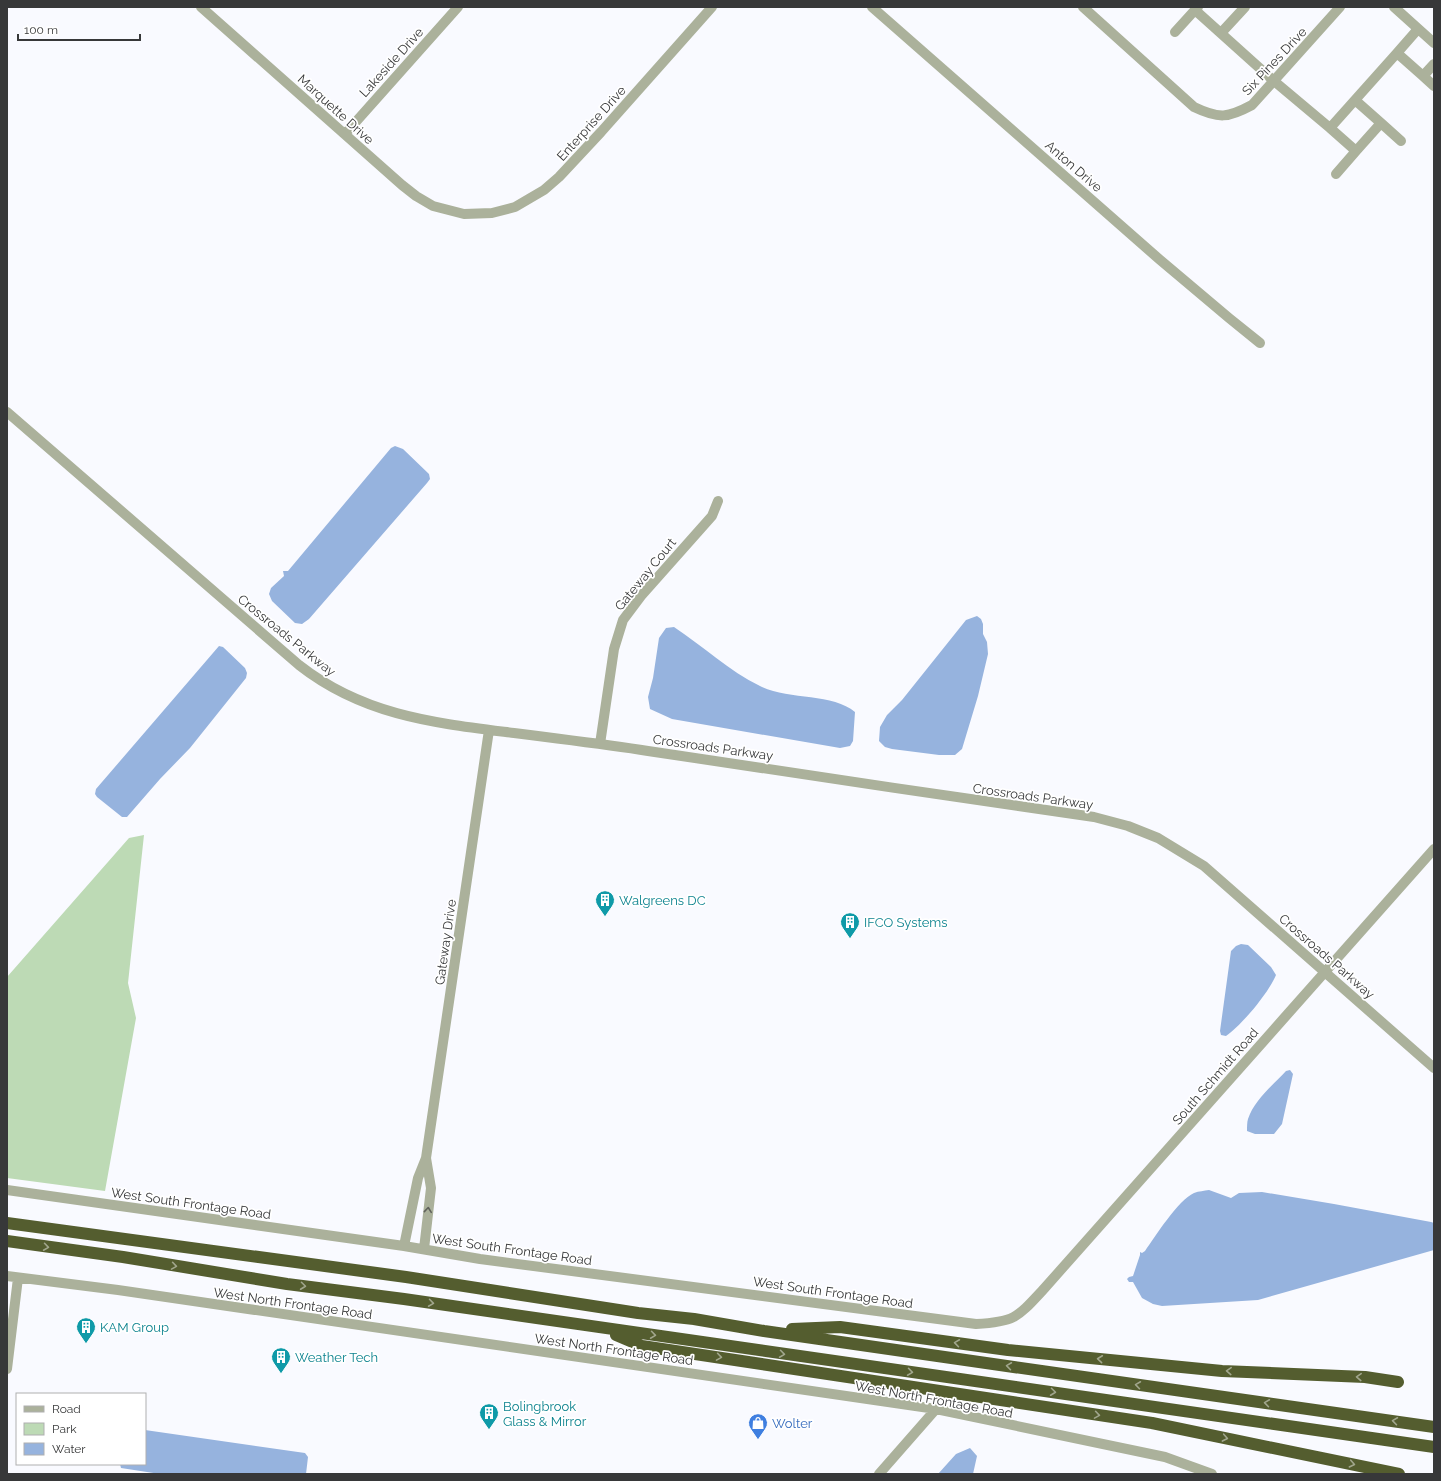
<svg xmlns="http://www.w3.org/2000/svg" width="1441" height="1481" viewBox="0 0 1441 1481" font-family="Raleway,sans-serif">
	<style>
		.green { fill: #bddab5 }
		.water { fill: #96b3de }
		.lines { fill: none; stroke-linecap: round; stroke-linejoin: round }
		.minor { stroke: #abb19b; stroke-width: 10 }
		.highway { stroke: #545d2f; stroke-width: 12 }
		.oneway { stroke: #60625b }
		.oneway2 { stroke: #a1a68d }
		.labels { text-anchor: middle; stroke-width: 3.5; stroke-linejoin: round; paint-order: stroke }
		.street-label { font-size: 13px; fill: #373839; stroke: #fff }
		.culture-label { font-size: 13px; fill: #0d838f; stroke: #fff; text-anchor: start }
		.shop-label { font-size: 13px; fill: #366cbe; stroke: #fff; text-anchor: start }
	</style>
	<rect width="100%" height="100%" fill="#f9faff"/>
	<path class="green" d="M 144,835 L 128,983 L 136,1018 L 105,1191 L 7,1178 L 7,977 L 129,838 Z"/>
	<path class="water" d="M 395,446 L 403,449 L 429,474 L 430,479 L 427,483 L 309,619 L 302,624 L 295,623 L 272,601 L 269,594 L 271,588 L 284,576 L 283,571 L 288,571 L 391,448 Z
		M 977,616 L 981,619 L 983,624 L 983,634 L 987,642 L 988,654 L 978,696 L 962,749 L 955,755 L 939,755 L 892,749 L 885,747 L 879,741 L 880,727 L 887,715 L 902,700 L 966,620 Z
		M 674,627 C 703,646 729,671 760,686 C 788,700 833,693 855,712 L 853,741 L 850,746 L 840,748 L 672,719 L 650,709 L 648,697 L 653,678 L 659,638 L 666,628 Z
		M 219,646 L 223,647 L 245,668 L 247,673 L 246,678 L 190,748 L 160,779 L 127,817 L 122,817 L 97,797 L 95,794 L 96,789 Z
		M 1241,944 L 1248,945 L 1271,967 L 1276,975 C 1269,992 1242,1025 1226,1036 L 1221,1035 L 1220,1031 L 1231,951 L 1236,946 Z
		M 1290,1070 L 1293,1074 L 1282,1124 L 1274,1134 L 1255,1134 L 1247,1131 C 1247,1127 1247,1122 1248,1119 C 1254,1100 1273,1085 1286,1071 Z
		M 1209,1190 L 1231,1198 L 1239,1193 L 1262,1192 L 1334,1204 L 1431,1222 L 1434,1223 L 1434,1250 L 1258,1300 L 1162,1306 L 1153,1304 L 1142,1298 L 1133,1282 L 1129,1282 L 1127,1279 L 1129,1277 L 1133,1276 L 1140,1255 L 1140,1252 L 1142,1253 L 1145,1251 C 1155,1237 1178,1200 1194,1193 C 1199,1191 1204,1191 1209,1190 Z
		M 145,1430 L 305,1453 L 308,1457 L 306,1474 L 160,1474 L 121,1468 L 120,1464 L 145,1464 Z
		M 970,1448 L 977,1456 L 973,1474 L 938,1474 L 956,1454 Z"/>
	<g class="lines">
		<path class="minor" d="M 201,7 L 402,185 L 416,196 L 433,206 L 464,214 L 492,213 L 515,207 L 544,190 L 559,177 L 601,132 L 712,7
			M 872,7 L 1159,259 L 1229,318 L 1260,343
			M 1083,7 L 1194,107 C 1219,119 1228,118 1252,105 L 1340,7
			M 1198,7 L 1195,10 L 1274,81 L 1330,128 L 1355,100 L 1381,123 L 1356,151 L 1330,128
			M 1394,7 L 1434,43
			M 1418,29 L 1397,53 L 1423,76 L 1434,64
			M 1175,32 L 1195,10
			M 1221,33 L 1245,7
			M 1423,76 L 1434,86
			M 1355,100 L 1397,53
			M 1381,123 L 1401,141
			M 345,134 L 458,7
			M 1336,174 L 1356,151
			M 7,412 L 299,665 C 364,716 435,723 514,733 C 559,739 604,744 648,751 C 797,773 945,796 1094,817 L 1128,826 L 1158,838 L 1204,866 L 1434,1068
			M 600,744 L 614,649 L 623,620 L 641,596 L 712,516 L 718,501
			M 7,1190 L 404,1246 L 480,1259 L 976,1324 C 1014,1322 1017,1318 1042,1291 L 1434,849
			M 404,1246 L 418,1178 L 426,1158 L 489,730
			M 424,1249 L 431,1188 L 426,1158
			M 7,1276 L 118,1290 L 936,1409 L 1165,1457 L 1212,1474
			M 7,1369 L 18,1278
			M 879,1474 L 936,1409"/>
		<path class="highway" d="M 7,1223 L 406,1277 L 638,1313 L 694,1319 L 764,1331 L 993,1364 L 1434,1427
			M 7,1241 L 123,1257 L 287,1284 L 404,1299 L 1434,1447
			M 792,1329 L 840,1327 L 1008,1350 L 1222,1371 L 1365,1377 L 1398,1382
			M 616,1335 L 642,1346 L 1152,1423 L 1399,1474"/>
	</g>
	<defs><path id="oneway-chevron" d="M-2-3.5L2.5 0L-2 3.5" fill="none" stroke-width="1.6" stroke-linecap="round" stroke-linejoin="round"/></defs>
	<use class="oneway" href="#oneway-chevron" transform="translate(428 1210) rotate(-84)"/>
	<g class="oneway2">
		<use href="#oneway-chevron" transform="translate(46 1247) rotate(8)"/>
		<use href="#oneway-chevron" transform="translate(174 1266) rotate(9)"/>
		<use href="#oneway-chevron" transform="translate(303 1286) rotate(7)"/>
		<use href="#oneway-chevron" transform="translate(431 1303) rotate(8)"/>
		<use href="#oneway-chevron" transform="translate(653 1335) rotate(8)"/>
		<use href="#oneway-chevron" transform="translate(957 1343) rotate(-172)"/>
		<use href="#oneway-chevron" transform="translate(782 1354) rotate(8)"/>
		<use href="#oneway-chevron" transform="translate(719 1357) rotate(9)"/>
		<use href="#oneway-chevron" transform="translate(1100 1359) rotate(-174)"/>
		<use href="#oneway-chevron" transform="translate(1009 1366) rotate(-172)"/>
		<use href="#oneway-chevron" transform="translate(1229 1371) rotate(-177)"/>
		<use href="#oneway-chevron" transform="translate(910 1372) rotate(8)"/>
		<use href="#oneway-chevron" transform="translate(1359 1377) rotate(-177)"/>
		<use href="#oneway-chevron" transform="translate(1138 1385) rotate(-172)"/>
		<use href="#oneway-chevron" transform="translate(1053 1392) rotate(7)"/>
		<use href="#oneway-chevron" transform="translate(1267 1403) rotate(-172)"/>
		<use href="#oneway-chevron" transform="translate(1097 1415) rotate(9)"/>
		<use href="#oneway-chevron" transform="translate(1395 1421) rotate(-172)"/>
		<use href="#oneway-chevron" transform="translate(1225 1438) rotate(11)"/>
		<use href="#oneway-chevron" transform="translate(1352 1464) rotate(12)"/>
	</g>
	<defs>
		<symbol id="building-pin" viewBox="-11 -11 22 30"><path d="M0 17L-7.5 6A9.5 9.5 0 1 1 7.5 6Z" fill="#0f9aa8" stroke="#fff"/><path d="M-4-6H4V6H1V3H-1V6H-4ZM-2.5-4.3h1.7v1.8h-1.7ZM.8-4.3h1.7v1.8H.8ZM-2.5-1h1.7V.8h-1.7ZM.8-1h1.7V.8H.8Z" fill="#fff"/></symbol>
		<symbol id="shop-pin" viewBox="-11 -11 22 30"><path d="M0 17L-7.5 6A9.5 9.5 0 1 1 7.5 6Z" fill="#3f7fe0" stroke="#fff"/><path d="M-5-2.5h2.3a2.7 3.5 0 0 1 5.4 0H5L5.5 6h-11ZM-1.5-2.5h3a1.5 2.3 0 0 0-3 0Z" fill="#fff"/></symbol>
	</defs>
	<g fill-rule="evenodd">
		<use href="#building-pin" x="594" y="889" width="22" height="30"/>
		<use href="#building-pin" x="839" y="911" width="22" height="30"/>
		<use href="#building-pin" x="75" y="1316" width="22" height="30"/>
		<use href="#building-pin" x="270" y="1346" width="22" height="30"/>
		<use href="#building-pin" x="478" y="1402" width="22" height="30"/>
		<use href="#shop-pin" x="747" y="1412" width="22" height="30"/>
	</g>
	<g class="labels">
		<g class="street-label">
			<text transform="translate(1274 61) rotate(-47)" y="5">Six Pines Drive</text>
			<text transform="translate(391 62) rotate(-48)" y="5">Lakeside Drive</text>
			<text transform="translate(336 109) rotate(42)" y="5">Marquette Drive</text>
			<text transform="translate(591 123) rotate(-48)" y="5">Enterprise Drive</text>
			<text transform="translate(1074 166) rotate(41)" y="5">Anton Drive</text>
			<text transform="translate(645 574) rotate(-51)" y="5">Gateway Court</text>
			<text transform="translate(287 635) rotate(39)" y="5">Crossroads Parkway</text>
			<text transform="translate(713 747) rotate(8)" y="5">Crossroads Parkway</text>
			<text transform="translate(1033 796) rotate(8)" y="5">Crossroads Parkway</text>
			<text transform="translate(445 942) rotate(-82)" y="5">Gateway Drive</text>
			<text transform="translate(1327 956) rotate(41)" y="5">Crossroads Parkway</text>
			<text transform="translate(1215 1076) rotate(-49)" y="5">South Schmidt Road</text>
			<text transform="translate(191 1203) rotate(8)" y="5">West South Frontage Road</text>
			<text transform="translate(512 1249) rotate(8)" y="5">West South Frontage Road</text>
			<text transform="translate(833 1292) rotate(8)" y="5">West South Frontage Road</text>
			<text transform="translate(293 1303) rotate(8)" y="5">West North Frontage Road</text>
			<text transform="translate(614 1349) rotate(8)" y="5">West North Frontage Road</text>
			<text transform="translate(934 1399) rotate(10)" y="5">West North Frontage Road</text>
		</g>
		<g class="culture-label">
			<text x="619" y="905">Walgreens DC</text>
			<text x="864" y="927">IFCO Systems</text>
			<text x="100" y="1332">KAM Group</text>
			<text x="295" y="1362">Weather Tech</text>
			<text x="503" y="1411">Bolingbrook<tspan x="503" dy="15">Glass &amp; Mirror</tspan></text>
		</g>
		<g class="shop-label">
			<text x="772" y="1428">Wolter</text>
		</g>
	</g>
	<rect width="1441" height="1481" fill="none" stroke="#373839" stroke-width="16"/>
	<rect x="16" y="1393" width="130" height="72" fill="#ffffff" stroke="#afafb0"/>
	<rect x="24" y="1406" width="20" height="6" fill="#abb19b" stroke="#afafb0"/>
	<text x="52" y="1413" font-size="12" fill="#373839">Road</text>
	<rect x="24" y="1423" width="20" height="12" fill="#bddab5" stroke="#afafb0"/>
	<text x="52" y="1433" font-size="12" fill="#373839">Park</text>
	<rect x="24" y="1443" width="20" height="12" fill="#96b3de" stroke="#afafb0"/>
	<text x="52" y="1453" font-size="12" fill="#373839">Water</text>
	<path d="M18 34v6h122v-6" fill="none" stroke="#373839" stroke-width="2"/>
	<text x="24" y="34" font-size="12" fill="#373839" stroke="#ffffff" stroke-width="3" paint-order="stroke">100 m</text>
</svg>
